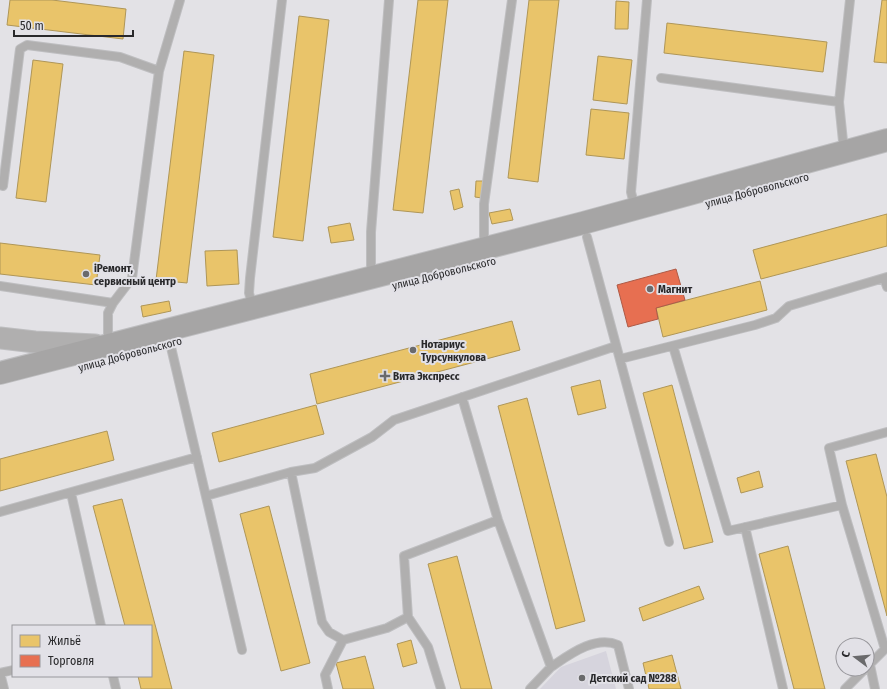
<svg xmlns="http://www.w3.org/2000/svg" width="887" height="689" viewBox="0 0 887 689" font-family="'Fira Sans Condensed',sans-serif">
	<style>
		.built { fill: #d6d4dd }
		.homes { fill: #e9c46a; stroke: #af9657 }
		.shops { fill: #e76f51; stroke: #ae5a46 }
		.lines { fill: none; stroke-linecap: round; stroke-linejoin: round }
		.service-casing { stroke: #bebec0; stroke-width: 10 }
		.tertiary-casing { stroke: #bebec0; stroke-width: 23 }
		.secondary-casing { stroke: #bebec0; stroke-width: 24 }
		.service { stroke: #b0afaf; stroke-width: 8 }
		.tertiary { stroke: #b0afaf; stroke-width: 21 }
		.secondary { stroke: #a6a5a5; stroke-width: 22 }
		.poi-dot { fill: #6a6a6c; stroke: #e2e1e7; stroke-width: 1.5 }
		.labels { text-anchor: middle; stroke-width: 4; stroke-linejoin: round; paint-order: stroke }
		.street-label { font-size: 11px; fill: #29292b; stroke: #e2e1e7 }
		.poi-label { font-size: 11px; font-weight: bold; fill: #29292b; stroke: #e2e1e7; text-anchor: start }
	</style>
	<rect width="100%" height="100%" fill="#e3e2e6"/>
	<path class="built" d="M 606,651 L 616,689 L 540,689 L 561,667 Z"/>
	<path class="homes" d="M 10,0 L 52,0 L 126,9 L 123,39 L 7,25 Z
		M 418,0 L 448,0 L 423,213 L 393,210 Z
		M 529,0 L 559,0 L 538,182 L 508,178 Z
		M 882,0 L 887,0 L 887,63 L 874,62 Z
		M 616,1 L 629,2 L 628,29 L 615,29 Z
		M 299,16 L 329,20 L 303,241 L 273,237 Z
		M 667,23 L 827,42 L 823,72 L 664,53 Z
		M 184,51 L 214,55 L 187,283 L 156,280 Z
		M 598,56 L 632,60 L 627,104 L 593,100 Z
		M 33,60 L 63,64 L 46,202 L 16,198 Z
		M 591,109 L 629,113 L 624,159 L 586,155 Z
		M 476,181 L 483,181 L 482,198 L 475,197 Z
		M 459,189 L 463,207 L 454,210 L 450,191 Z
		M 510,209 L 513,220 L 492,224 L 489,213 Z
		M 887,214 L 887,246 L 761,279 L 753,250 Z
		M 350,223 L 354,240 L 331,243 L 328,227 Z
		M 0,243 L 100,255 L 96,285 L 0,274 Z
		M 237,250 L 239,284 L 207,286 L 205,251 Z
		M 760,281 L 767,310 L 663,337 L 656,308 Z
		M 169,301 L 171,311 L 143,317 L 141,306 Z
		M 512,321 L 520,350 L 317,404 L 310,374 Z
		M 600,380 L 606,408 L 578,415 L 571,387 Z
		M 672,385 L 713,542 L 684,549 L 643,393 Z
		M 527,398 L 585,621 L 556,629 L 498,406 Z
		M 316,405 L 324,434 L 219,462 L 212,433 Z
		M 107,431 L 114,460 L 0,491 L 0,459 Z
		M 876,454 L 887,497 L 887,616 L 846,461 Z
		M 759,471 L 763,487 L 741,493 L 737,478 Z
		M 122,499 L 172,689 L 141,689 L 138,676 L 151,676 L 151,626 L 125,626 L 93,506 Z
		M 269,506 L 310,663 L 281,671 L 240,514 Z
		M 788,546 L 825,689 L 794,689 L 759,554 Z
		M 457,556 L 492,689 L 461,689 L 428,564 Z
		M 699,586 L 704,599 L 643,621 L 639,608 Z
		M 411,640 L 417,663 L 403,667 L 397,644 Z
		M 672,655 L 681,689 L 649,689 L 643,663 Z
		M 365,656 L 374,689 L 343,689 L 336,663 Z"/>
	<path class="shops" d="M 676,269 L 685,300 L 656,308 L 658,319 L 628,327 L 617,285 Z"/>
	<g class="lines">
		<defs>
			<path id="service" d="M 661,78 L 839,102
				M 844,151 L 839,102 L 850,0
				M 0,185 L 3,186 L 20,49 L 27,45 L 120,57 L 159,71
				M 635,208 L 631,192 L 647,0
				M 587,237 L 669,542
				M 484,247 L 484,204 L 512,0
				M 371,277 L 371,232 L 389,0
				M 884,278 L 887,287
				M 0,286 L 113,303
				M 253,307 L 249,293 L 250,278 L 282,0
				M 170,343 L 242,650
				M 108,345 L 108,313 L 113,303 L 132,278 L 159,71 L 180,0
				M 673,346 L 728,531 L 842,505 L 885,649
				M 620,359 L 755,325 L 776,318 L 789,306 L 887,277
				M 462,397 L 498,520 L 551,667 C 569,655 595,635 618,645 L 629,689
				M 291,472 L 322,622 L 329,632 L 343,640
				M 71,493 L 101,626
				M 206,496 L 291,472 L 315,468 L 372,437 L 394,420 L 616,346
				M 842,505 L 829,448 L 887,432
				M 0,512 L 197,457
				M 745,527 L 783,689
				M 870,665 L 875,689
				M 867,667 L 887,647
				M 113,676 L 116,689
				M 4,689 L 0,673 L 13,670
				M 328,689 L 325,675 L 343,640 L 387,628 L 408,617
				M 441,689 L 428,647 L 408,617 L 404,556 L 498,520
				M 530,689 L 551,667
				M 845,689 L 865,669"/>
			<path id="tertiary" d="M 0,338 L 35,342 L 95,345"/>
			<path id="secondary" d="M 0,373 L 583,223 L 887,140"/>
		</defs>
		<use href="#service" class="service-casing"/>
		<use href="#tertiary" class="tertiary-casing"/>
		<use href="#secondary" class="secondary-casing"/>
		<use href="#service" class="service"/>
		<use href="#tertiary" class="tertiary"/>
		<use href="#secondary" class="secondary"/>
	</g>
	<g class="poi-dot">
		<circle cx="86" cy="274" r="4"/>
		<circle cx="650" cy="289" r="4"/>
		<circle cx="413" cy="350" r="4"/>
		<path d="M383 370h4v4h4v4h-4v4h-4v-4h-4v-4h4z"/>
		<circle cx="582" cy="678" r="4"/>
	</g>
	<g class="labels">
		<g class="street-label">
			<text transform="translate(757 190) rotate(-15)" y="4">улица Добровольского</text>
			<text transform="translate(444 273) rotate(-14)" y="4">улица Добровольского</text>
			<text transform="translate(130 354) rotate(-15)" y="4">улица Добровольского</text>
		</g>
		<g class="poi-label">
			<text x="94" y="272">iРемонт,<tspan x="94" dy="13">сервисный центр</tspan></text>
			<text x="658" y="293">Магнит</text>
			<text x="421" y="348">Нотариус<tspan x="421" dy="13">Турсункулова</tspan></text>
			<text x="393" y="380">Вита Экспресс</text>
			<text x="590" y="682">Детский сад №288</text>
		</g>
	</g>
	<rect x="12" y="625" width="140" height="52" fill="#e2e1e7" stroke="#98979c"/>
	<rect x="20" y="635" width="20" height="12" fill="#e9c46a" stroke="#98979c"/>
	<text x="48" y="645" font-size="12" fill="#29292b">Жильё</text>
	<rect x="20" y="655" width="20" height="12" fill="#e76f51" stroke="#98979c"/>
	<text x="48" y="665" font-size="12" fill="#29292b">Торговля</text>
	<g transform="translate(855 657) rotate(286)"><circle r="19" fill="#e2e1e7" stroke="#98979c"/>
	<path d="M0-3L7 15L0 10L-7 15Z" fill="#6a6a6c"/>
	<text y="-6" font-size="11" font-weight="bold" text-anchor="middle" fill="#29292b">С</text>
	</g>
	<path d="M14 30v6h119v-6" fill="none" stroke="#29292b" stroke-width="2"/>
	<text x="20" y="30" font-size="12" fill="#29292b" stroke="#e2e1e7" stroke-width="3" paint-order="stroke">50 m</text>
</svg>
